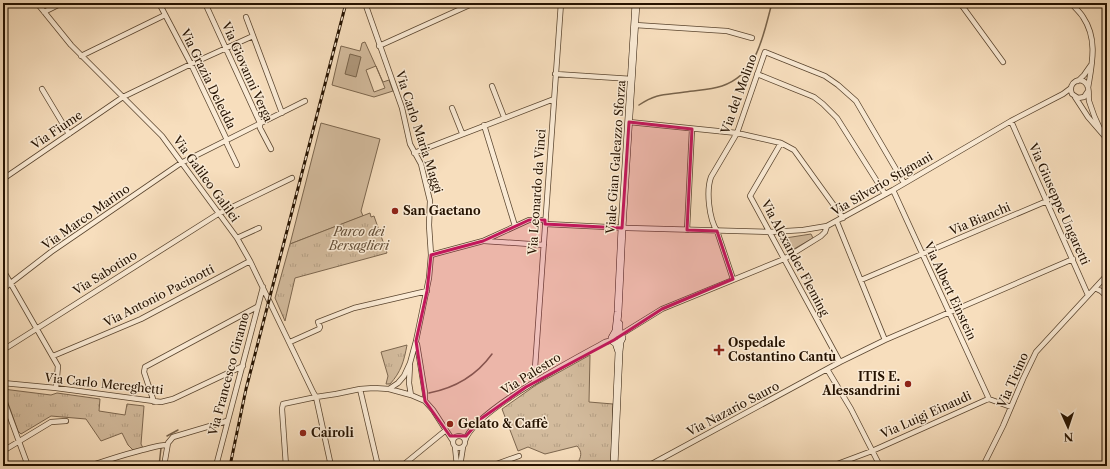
<svg xmlns="http://www.w3.org/2000/svg" width="1110" height="469" viewBox="0 0 1110 469" font-family="'Libre Caslon Text',serif">
	<style>
		.grass { fill: #d3bb9d; stroke: #7c664e; fill-rule: evenodd }
		.park { fill: url(#park-tufts); stroke: #7c664e }
		.water { fill: #b0997d; stroke: #78634b }
		.lines { fill: none; stroke-linecap: round; stroke-linejoin: round }
		.stream { stroke: #78634b; stroke-width: 1.5 }
		.street-casing { stroke: #5a452f; stroke-width: 6 }
		.secondary-casing { stroke: #251200; stroke-width: 8 }
		.street { stroke: #faead4; stroke-width: 4.5 }
		.secondary { stroke: #faead4; stroke-width: 7 }
		.rail-casing { stroke: #251200; stroke-width: 3 }
		.rail { stroke: #faead4; stroke-width: 1.5; stroke-dasharray: 4.5; stroke-linecap: butt }
		.marked { fill: #c2185b; fill-opacity: 0.2; stroke: #c2185b; stroke-width: 3; stroke-linejoin: round }
		.poi-dot { fill: #8f2418; stroke: #faead4; stroke-width: 1.5 }
		.labels { text-anchor: middle; stroke-width: 3; stroke-linejoin: round; paint-order: stroke }
		.street-label { font-size: 12px; fill: #251200; stroke: #faead4 }
		.poi-label { font-size: 12px; font-weight: bold; fill: #251200; stroke: #faead4; text-anchor: start }
		.park-label { font-size: 12px; font-style: italic; fill: #624d37; stroke: #faead4 }
	</style>
	<defs>
		<pattern id="park-tufts" width="24" height="20" patternUnits="userSpaceOnUse"><rect width="24" height="20" fill="#d3bb9d"/><path d="M3 7l-1-3M5 7V3M7 7l1-3M15 17l-1-3M17 17v-4M19 17l1-3" fill="none" stroke="#b5a085"/></pattern>
	</defs>
	<rect width="100%" height="100%" fill="#f7debd"/>
	<filter id="stains"><feTurbulence type="fractalNoise" baseFrequency=".005" numOctaves="4"/><feColorMatrix values="0 0 0 0 .2 0 0 0 0 .09 0 0 0 0 .02 0 0 0 .5 -.17"/></filter>
	<radialGradient id="worn" r=".72"><stop offset=".6" stop-color="#630" stop-opacity="0"/><stop offset="1" stop-color="#630" stop-opacity=".3"/></radialGradient>
	<path class="grass" d="M 365,42 L 383,82 L 389,80 L 393,91 L 374,97 L 332,85 L 341,46 L 360,51 L 362,43 ZM 376,66 L 385,88 L 374,92 L 366,70 Z
		M 321,123 L 380,139 L 361,211 L 363,216 L 290,244 Z
		M 811,234 L 813,238 L 787,253 L 779,239 Z"/>
	<path class="park" d="M 370,213 L 371,217 L 374,216 L 387,253 L 295,278 L 285,321 L 275,298 L 290,244 Z
		M 407,345 C 404,361 401,372 390,384 L 386,384 L 388,376 L 381,352 Z
		M 590,355 L 589,402 L 613,404 L 611,463 L 596,466 L 581,466 L 579,460 C 582,455 581,450 577,446 L 545,454 L 528,447 L 518,451 L 502,409 L 536,385 Z
		M 3,389 L 51,395 L 57,393 L 100,399 L 99,411 L 125,415 L 127,404 L 144,406 L 141,444 L 143,448 L 133,450 L 128,445 L 122,433 L 101,441 L 86,419 L 51,416 L 21,434 L 18,431 Z"/>
	<path class="water" d="M 350,54 L 361,57 L 356,77 L 345,74 Z"/>
	<g class="lines">
		<path class="stream" d="M 639,105 C 657,93 665,95 685,92 C 698,90 710,90 722,86 C 758,74 763,35 772,3
			M 429,393 C 455,388 476,376 492,354
			M 167,436 L 178,430
			M 159,466 L 161,448"/>
		<defs>
			<path id="street" d="M 37,3 L 71,45 L 162,136 L 237,238 L 250,261 L 313,392 L 316,397 L 331,466
				M 159,3 L 191,64 L 227,140 L 227,144 L 237,165
				M 205,3 L 260,123 L 260,128 L 271,149
				M 365,3 L 402,108 L 410,144 L 421,164 L 430,201 L 429,225 L 431,255 L 429,278 L 416,341 L 410,363 L 404,376 L 398,383 L 389,389
				M 960,3 L 1003,62
				M 1071,3 C 1075,8 1080,12 1083,17 C 1098,39 1092,64 1088,88
				M 44,12 L 62,3
				M 246,17 L 282,113
				M 635,25 L 727,31 L 752,38
				M 379,46 L 474,3
				M 81,56 L 165,15
				M 555,74 L 632,79
				M 757,74 L 814,97 L 823,104 L 837,118 L 885,194
				M 1078,81 L 1084,75 L 1091,65
				M 492,86 L 504,117
				M 42,89 L 69,134
				M 1088,91 L 1084,97 L 1078,98 L 1072,94 C 1067,82 1082,75 1087,85 C 1090,90 1088,96 1089,101 C 1092,111 1096,121 1101,131
				M 1075,97 L 1088,117 L 1107,139
				M 452,108 L 462,133
				M 1011,121 L 1088,295
				M 629,122 L 737,133 L 781,143 L 794,150 L 843,218
				M 484,125 L 515,226
				M 781,143 L 750,196 L 840,362
				M 414,153 L 554,99
				M 3,179 L 123,97 L 191,64 L 253,36
				M 893,190 L 989,399
				M 837,222 L 885,340
				M 545,224 L 628,228 L 770,232 L 803,230 L 827,226 L 893,190 L 1011,121 L 1063,94 L 1071,88
				M 687,230 L 692,129
				M 237,238 L 259,228
				M 484,241 L 544,245
				M 431,255 L 483,241 L 529,220 L 545,220
				M 3,270 L 58,366 L 56,388
				M 733,279 L 717,231 C 709,219 706,191 711,177 L 737,133 L 765,52 L 825,76 L 838,85 L 856,101 L 904,183
				M 861,280 L 1047,201
				M 1095,288 L 1101,291 L 1107,297
				M 3,289 L 51,252 L 181,163 L 305,101
				M 620,335 L 662,309 L 784,259 L 821,236 L 825,232 L 827,226
				M 290,342 L 319,329 L 320,327 L 318,322 L 354,308 L 427,291
				M 417,344 L 425,393 L 425,401
				M 3,350 L 218,214 L 292,178
				M 53,356 L 141,319 L 250,261
				M 410,365 L 409,383 L 411,395
				M 827,369 L 851,409 L 880,466
				M 534,382 L 561,3
				M 3,383 L 56,388 L 161,402 L 173,399 L 243,366
				M 360,389 L 378,466
				M 3,398 L 28,466
				M 154,402 L 144,372 L 145,367 L 257,307
				M453 442a6 6 0 1 1 12 0a6 6 0 1 1-12 0Z
				M 465,441 C 473,411 575,359 605,342 L 613,340
				M 455,447 L 457,466
				M 3,451 L 51,422 L 66,421
				M 95,464 C 111,459 126,454 142,450 C 151,448 158,445 167,445
				M 164,466 L 168,443 L 173,437 L 227,421
				M 216,466 L 263,287
				M 286,466 L 282,409 L 283,404 L 316,397 L 336,394 L 360,389 L 374,388 L 389,389 L 411,395 L 425,401 L 433,410 L 453,441
				M 402,466 L 446,430
				M 460,466 L 463,447
				M 491,466 L 519,456
				M 648,466 L 840,362 L 885,340 L 1073,259
				M 832,466 L 872,451 L 986,400 L 989,399 L 1011,407
				M 983,466 L 1003,426 L 1023,379 L 1036,352 L 1107,275"/>
			<path id="secondary" d="M 619,352 L 616,343 L 613,341 L 612,338 L 616,331 L 618,312 L 622,228 L 636,3
				M 614,466 L 619,352 L 620,342 L 622,338 L 619,331 L 619,324"/>
		</defs>
		<use href="#street" class="street-casing"/>
		<use href="#secondary" class="secondary-casing"/>
		<use href="#street" class="street"/>
		<use href="#secondary" class="secondary"/>
		<defs>
			<path id="rail" d="M 230,466 L 246,389 L 346,3"/>
		</defs>
		<use href="#rail" class="rail-casing"/>
		<use href="#rail" class="rail"/>
	</g>
	<path class="marked" d="M 629,122 L 692,129 L 687,230 L 717,231 L 733,279 L 662,309 L 614,340 L 526,387 L 482,418 L 466,436 L 450,436 L 425,401 L 416,341 L 427,291 L 431,255 L 483,241 L 529,220 L 545,220 L 545,224 L 622,228 Z"/>
	<g class="poi-dot">
		<circle cx="395" cy="211" r="4"/>
		<path d="M717 344h4v4h4v4h-4v4h-4v-4h-4v-4h4z"/>
		<circle cx="908" cy="384" r="4"/>
		<circle cx="450" cy="424" r="4"/>
		<circle cx="303" cy="433" r="4"/>
	</g>
	<g class="labels">
		<g class="street-label">
			<text transform="translate(247 72) rotate(66)" y="4">Via Giovanni Verga</text>
			<text transform="translate(208 79) rotate(64)" y="4">Via Grazia Deledda</text>
			<text transform="translate(739 94) rotate(-70)" y="4">Via del Molino</text>
			<text transform="translate(57 130) rotate(-34)" y="4">Via Fiume</text>
			<text transform="translate(419 132) rotate(72)" y="4">Via Carlo Maria Maggi</text>
			<text transform="translate(616 157) rotate(-86)" y="4">Viale Gian Galeazzo Sforza</text>
			<text transform="translate(206 179) rotate(54)" y="4">Via Galileo Galilei</text>
			<text transform="translate(882 184) rotate(-30)" y="4">Via Silverio Stignani</text>
			<text transform="translate(537 192) rotate(-86)" y="4">Via Leonardo da Vinci</text>
			<text transform="translate(1059 204) rotate(66)" y="4">Via Giuseppe Ungaretti</text>
			<text transform="translate(86 217) rotate(-35)" y="4">Via Marco Marino</text>
			<text transform="translate(980 219) rotate(-23)" y="4">Via Bianchi</text>
			<text transform="translate(795 258) rotate(62)" y="4">Via Alexander Fleming</text>
			<text transform="translate(105 273) rotate(-32)" y="4">Via Sabotino</text>
			<text transform="translate(950 291) rotate(65)" y="4">Via Albert Einstein</text>
			<text transform="translate(159 296) rotate(-27)" y="4">Via Antonio Pacinotti</text>
			<text transform="translate(229 374) rotate(-75)" y="4">Via Francesco Giramo</text>
			<text transform="translate(531 374) rotate(-32)" y="4">Via Palestro</text>
			<text transform="translate(1013 380) rotate(-66)" y="4">Via Ticino</text>
			<text transform="translate(104 384) rotate(6)" y="4">Via Carlo Mereghetti</text>
			<text transform="translate(733 409) rotate(-28)" y="4">Via Nazario Sauro</text>
			<text transform="translate(926 415) rotate(-24)" y="4">Via Luigi Einaudi</text>
		</g>
		<g class="poi-label">
			<text x="403" y="215">San Gaetano</text>
			<text x="728" y="347">Ospedale<tspan x="728" dy="14">Costantino Cantù</tspan></text>
			<text x="900" y="381" text-anchor="end">ITIS E.<tspan x="900" dy="14">Alessandrini</tspan></text>
			<text x="458" y="428">Gelato &amp; Caffè</text>
			<text x="311" y="437">Cairoli</text>
		</g>
		<g class="park-label">
			<text x="359" y="236">Parco dei<tspan x="359" dy="14">Bersaglieri</tspan></text>
		</g>
	</g>
	<rect width="1110" height="469" fill="none" stroke="#f7debd" stroke-width="16"/>
	<rect x="4" y="4" width="1102" height="461" fill="none" stroke="#251200" stroke-width="2"/>
	<rect x="8" y="8" width="1094" height="453" fill="none" stroke="#251200"/>
	<g transform="translate(1068 427) rotate(177)" stroke="#faead4" stroke-width="3" paint-order="stroke">
	<path d="M0-3L7 15L0 10L-7 15Z" fill="#251200"/>
	<text y="-6" font-size="11" font-weight="bold" text-anchor="middle" fill="#251200">N</text>
	</g>
	<rect width="100%" height="100%" filter="url(#stains)"/>
	<rect width="100%" height="100%" fill="url(#worn)"/>
</svg>
